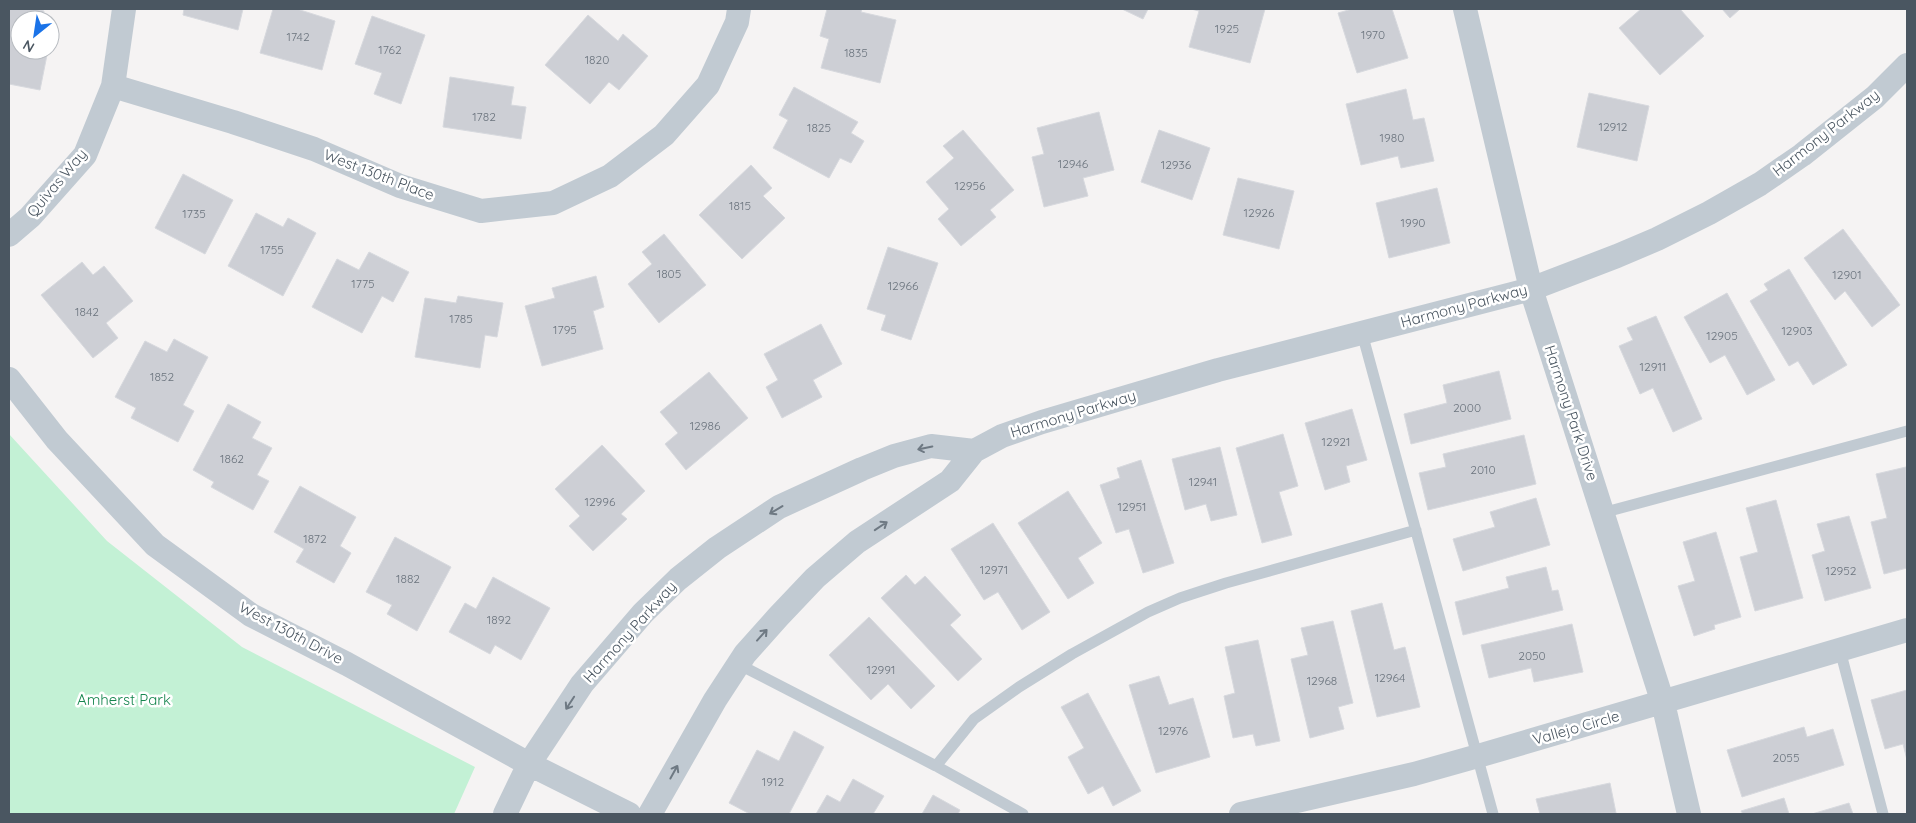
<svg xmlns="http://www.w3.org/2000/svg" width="1916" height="823" viewBox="0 0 1916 823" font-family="Quicksand,sans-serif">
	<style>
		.green { fill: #c3f1d5 }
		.building { fill: #cdcfd5; stroke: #d7d9de }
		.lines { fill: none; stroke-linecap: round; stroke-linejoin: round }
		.service { stroke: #c1cad2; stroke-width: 11 }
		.minor { stroke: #c1cad2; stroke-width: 24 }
		.oneway { stroke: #6e7983 }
		.labels { text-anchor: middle; stroke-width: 5; stroke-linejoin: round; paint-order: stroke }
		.number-label { font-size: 12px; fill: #6b747e }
		.street-label { font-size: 15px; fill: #4a5661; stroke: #fff }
		.park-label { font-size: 15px; fill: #17864f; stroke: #fff }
	</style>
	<rect width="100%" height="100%" fill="#f5f3f3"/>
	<path class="green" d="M 9,434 L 107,541 L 242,647 L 475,767 L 454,814 L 9,814 Z"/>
	<path class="building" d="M 9,9 L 34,9 L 44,11 L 43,20 L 20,20 L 20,50 L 48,50 L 40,90 L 9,84 Z
		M 184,9 L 243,9 L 238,30 L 183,15 Z
		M 273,9 L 297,9 L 335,21 L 322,70 L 260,53 Z
		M 827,9 L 862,9 L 861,12 L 896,20 L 880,83 L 821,68 L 829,39 L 820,36 Z
		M 1122,9 L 1148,9 L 1143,19 Z
		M 1191,9 L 1265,9 L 1250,63 L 1189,47 L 1199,11 Z
		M 1352,9 L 1392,9 L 1408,58 L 1357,73 L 1338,13 Z
		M 1641,9 L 1680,9 L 1704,36 L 1660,75 L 1619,28 Z
		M 1722,9 L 1740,9 L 1730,18 Z
		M 588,15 L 618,41 L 623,34 L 648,56 L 619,90 L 609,82 L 590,104 L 545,65 Z
		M 372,16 L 425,35 L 401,104 L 374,94 L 382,73 L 355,64 Z
		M 450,77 L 514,87 L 511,105 L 526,107 L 521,139 L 443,127 Z
		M 794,87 L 858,122 L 851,133 L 864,141 L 851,163 L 840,158 L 829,178 L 773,148 L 788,120 L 779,115 Z
		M 1406,89 L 1413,120 L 1424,118 L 1434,161 L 1401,168 L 1398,156 L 1361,165 L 1346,104 Z
		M 1589,93 L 1649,106 L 1637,161 L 1577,147 Z
		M 1099,112 L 1114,170 L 1083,178 L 1088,196 L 1044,207 L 1032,157 L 1044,154 L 1037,128 Z
		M 963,130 L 1014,190 L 990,210 L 996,217 L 961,246 L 938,219 L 949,209 L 926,182 L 954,158 L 943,146 Z
		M 1159,130 L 1210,148 L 1192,200 L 1141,182 Z
		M 751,165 L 772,188 L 763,196 L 785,218 L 742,259 L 699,215 Z
		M 183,174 L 233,200 L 205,254 L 155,228 Z
		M 1238,178 L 1294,191 L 1279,249 L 1223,235 Z
		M 1437,188 L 1450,243 L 1389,258 L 1376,203 Z
		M 256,213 L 283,227 L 288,218 L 316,233 L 283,296 L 228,266 Z
		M 1843,229 L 1900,305 L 1872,327 L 1845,291 L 1835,300 L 1804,258 Z
		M 664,234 L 706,285 L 659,323 L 628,284 L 652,264 L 642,252 Z
		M 888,247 L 938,263 L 911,340 L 881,330 L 886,315 L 867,309 Z
		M 369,252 L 409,272 L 393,302 L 382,296 L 362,333 L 312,307 L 337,259 L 359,270 Z
		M 82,262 L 93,275 L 104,266 L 133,301 L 106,323 L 118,338 L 93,358 L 41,295 Z
		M 1789,269 L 1847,365 L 1813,385 L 1798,361 L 1789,366 L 1750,301 L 1768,290 L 1764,284 Z
		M 596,276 L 604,307 L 593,311 L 603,349 L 542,366 L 525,306 L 555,298 L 552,288 Z
		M 1727,293 L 1775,380 L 1747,395 L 1725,355 L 1710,363 L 1684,317 Z
		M 458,296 L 503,303 L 497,337 L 485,335 L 480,368 L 415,357 L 425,298 L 456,303 Z
		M 1656,316 L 1702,419 L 1673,432 L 1653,388 L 1640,394 L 1619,346 L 1633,340 L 1627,328 Z
		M 821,324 L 842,364 L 813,380 L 822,397 L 782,418 L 766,387 L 778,380 L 764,354 Z
		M 174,339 L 208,357 L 183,405 L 194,411 L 178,442 L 131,418 L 136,408 L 115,397 L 145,341 L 167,352 Z
		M 1499,371 L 1511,419 L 1411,444 L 1404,414 L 1447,403 L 1443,385 Z
		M 709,372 L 748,418 L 686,470 L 665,444 L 678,433 L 660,412 Z
		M 228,404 L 261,422 L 252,438 L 272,448 L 257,475 L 269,481 L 253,510 L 211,487 L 214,482 L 193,470 Z
		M 1352,409 L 1367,460 L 1346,466 L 1350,482 L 1325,490 L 1305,423 Z
		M 1283,434 L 1298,486 L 1279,492 L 1292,535 L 1262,543 L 1236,448 Z
		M 1524,435 L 1536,484 L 1428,510 L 1419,473 L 1446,467 L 1443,454 Z
		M 602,445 L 645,491 L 621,514 L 627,519 L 593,551 L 569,526 L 580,516 L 555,489 Z
		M 1220,447 L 1237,515 L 1211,521 L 1206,504 L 1185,510 L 1172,459 Z
		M 1141,460 L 1174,563 L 1143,573 L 1129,529 L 1116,533 L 1100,485 L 1120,478 L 1117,468 Z
		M 1906,467 L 1907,568 L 1884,574 L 1871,522 L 1887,518 L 1876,474 Z
		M 300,486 L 356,517 L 340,546 L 351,553 L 334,583 L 296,562 L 304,549 L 274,532 Z
		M 1068,491 L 1102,543 L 1078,558 L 1094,583 L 1068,599 L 1018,523 Z
		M 1536,498 L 1550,545 L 1463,571 L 1453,539 L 1495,527 L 1490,512 Z
		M 1776,500 L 1803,598 L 1755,611 L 1740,557 L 1758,552 L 1746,508 Z
		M 1849,516 L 1871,588 L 1825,601 L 1812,555 L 1825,551 L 1817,524 Z
		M 993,523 L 1050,612 L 1022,630 L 998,592 L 984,600 L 951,549 Z
		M 1716,532 L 1741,617 L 1714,625 L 1715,629 L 1694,636 L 1678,586 L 1695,581 L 1683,542 Z
		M 395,537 L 451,567 L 417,631 L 387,614 L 392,605 L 366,592 Z
		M 1546,567 L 1552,591 L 1558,590 L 1563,610 L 1463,635 L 1455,602 L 1509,588 L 1506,577 Z
		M 906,575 L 915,585 L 925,576 L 961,615 L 950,625 L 982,659 L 958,681 L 881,598 Z
		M 493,577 L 550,608 L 521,660 L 495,645 L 490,654 L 449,632 L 465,603 L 476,609 Z
		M 1382,603 L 1394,650 L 1405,647 L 1420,707 L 1377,717 L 1351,611 Z
		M 869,617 L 935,686 L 911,709 L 888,684 L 871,700 L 829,655 Z
		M 1333,621 L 1353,703 L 1338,707 L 1344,729 L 1310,738 L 1291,659 L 1308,655 L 1301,628 Z
		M 1572,624 L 1583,672 L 1534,682 L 1531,668 L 1489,678 L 1481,645 Z
		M 1258,640 L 1280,741 L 1256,746 L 1253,734 L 1233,738 L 1224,696 L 1235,693 L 1225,647 Z
		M 1159,676 L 1169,705 L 1193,698 L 1210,757 L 1156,773 L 1129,685 Z
		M 1907,690 L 1907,760 L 1903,744 L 1885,749 L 1871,700 Z
		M 1088,693 L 1141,791 L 1113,806 L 1103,786 L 1088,794 L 1068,757 L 1084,748 L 1061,707 Z
		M 1804,727 L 1807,737 L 1833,729 L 1844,765 L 1742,797 L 1727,750 Z
		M 794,731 L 824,747 L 789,814 L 750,814 L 729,803 L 757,750 L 779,761 Z
		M 853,779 L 884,796 L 873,814 L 816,814 L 827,795 L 840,802 Z
		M 1610,783 L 1616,813 L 1540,814 L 1536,799 Z
		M 933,795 L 960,810 L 958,814 L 922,814 Z
		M 1784,798 L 1789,814 L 1743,814 L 1741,811 Z
		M 1849,803 L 1853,814 L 1812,814 Z"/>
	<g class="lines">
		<path class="service" d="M 1362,333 L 1493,814
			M 1602,513 L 1907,431
			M 1840,650 L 1883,814
			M 738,664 L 936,766 L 1023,814
			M 936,766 L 974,719 L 1019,687 L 1072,654 L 1148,612 L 1180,598 L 1226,583 L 1416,530"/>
		<path class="minor" d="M 1465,9 L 1531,289 L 1663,703 L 1689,814
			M 113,86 L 233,122 L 314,149 L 400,186 L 481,211 L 553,203 L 610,176 L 664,135 L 708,85 L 737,22 L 739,9
			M 9,235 L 30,217 L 85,155 L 113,86 L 124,9
			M 9,379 L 57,440 L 155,545 L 251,615 L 347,664 L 529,764 L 629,814
			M 505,814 L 529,764 L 582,684 L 643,613 L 678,579 L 717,548 L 779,507 L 862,469 L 894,456 L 931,446 L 974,451
			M 650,814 L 715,700 L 745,654 L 778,617 L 815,578 L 857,542 L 950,481 L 974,451 L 1002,436 L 1042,422 L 1218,370 L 1531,289 L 1617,256 L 1657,239 L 1709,213 L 1760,184 L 1802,155 L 1875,97 L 1907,65
			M 1241,814 L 1414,774 L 1478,756 L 1907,630"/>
	</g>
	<defs><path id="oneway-shaft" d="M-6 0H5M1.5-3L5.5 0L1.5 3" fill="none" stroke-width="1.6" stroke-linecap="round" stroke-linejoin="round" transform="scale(1.25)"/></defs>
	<g class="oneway">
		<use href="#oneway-shaft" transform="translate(925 448) rotate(168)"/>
		<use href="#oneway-shaft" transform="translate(776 510) rotate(149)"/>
		<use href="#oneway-shaft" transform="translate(881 526) rotate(-34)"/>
		<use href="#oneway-shaft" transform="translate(762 635) rotate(-48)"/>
		<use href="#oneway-shaft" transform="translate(570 703) rotate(123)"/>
		<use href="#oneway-shaft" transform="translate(674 772) rotate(-61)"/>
	</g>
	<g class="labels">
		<g class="number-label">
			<text x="1227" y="33">1925</text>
			<text x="1373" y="39">1970</text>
			<text x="298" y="41">1742</text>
			<text x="390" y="54">1762</text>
			<text x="856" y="57">1835</text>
			<text x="597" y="64">1820</text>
			<text x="484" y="121">1782</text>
			<text x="1613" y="131">12912</text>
			<text x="819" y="132">1825</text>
			<text x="1392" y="142">1980</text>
			<text x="1073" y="168">12946</text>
			<text x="1176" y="169">12936</text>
			<text x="970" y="190">12956</text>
			<text x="740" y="210">1815</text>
			<text x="1259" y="217">12926</text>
			<text x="194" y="218">1735</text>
			<text x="1413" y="227">1990</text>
			<text x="272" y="254">1755</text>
			<text x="669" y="278">1805</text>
			<text x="1847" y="279">12901</text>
			<text x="363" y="288">1775</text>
			<text x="903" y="290">12966</text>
			<text x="87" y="316">1842</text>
			<text x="461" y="323">1785</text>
			<text x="565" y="334">1795</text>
			<text x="1797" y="335">12903</text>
			<text x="1722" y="340">12905</text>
			<text x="1653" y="371">12911</text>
			<text x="162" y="381">1852</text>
			<text x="1467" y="412">2000</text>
			<text x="705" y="430">12986</text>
			<text x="1336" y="446">12921</text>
			<text x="232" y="463">1862</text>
			<text x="1483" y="474">2010</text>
			<text x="1203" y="486">12941</text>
			<text x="600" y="506">12996</text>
			<text x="1132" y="511">12951</text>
			<text x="315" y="543">1872</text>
			<text x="994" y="574">12971</text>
			<text x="1841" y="575">12952</text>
			<text x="408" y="583">1882</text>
			<text x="499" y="624">1892</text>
			<text x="1532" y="660">2050</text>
			<text x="881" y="674">12991</text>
			<text x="1390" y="682">12964</text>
			<text x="1322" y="685">12968</text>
			<text x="1173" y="735">12976</text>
			<text x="1786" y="762">2055</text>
			<text x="773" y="786">1912</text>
		</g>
		<g class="street-label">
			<text transform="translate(1826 133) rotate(-38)" y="5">Harmony Parkway</text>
			<text transform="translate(379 175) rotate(21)" y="5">West 130th Place</text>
			<text transform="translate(57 183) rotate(-50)" y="5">Quivas Way</text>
			<text transform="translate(1464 306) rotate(-15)" y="5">Harmony Parkway</text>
			<text transform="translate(1571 413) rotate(72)" y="5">Harmony Park Drive</text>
			<text transform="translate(1073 414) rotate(-17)" y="5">Harmony Parkway</text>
			<text transform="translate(630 632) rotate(-48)" y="5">Harmony Parkway</text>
			<text transform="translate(291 633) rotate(28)" y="5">West 130th Drive</text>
			<text transform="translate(1576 728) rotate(-16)" y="5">Vallejo Circle</text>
		</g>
		<g class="park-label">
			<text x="124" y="705">Amherst Park</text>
		</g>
	</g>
	<rect width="1916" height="823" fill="none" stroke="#4a5661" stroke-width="20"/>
	<g transform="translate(35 35) rotate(210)"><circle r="24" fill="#ffffff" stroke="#b7bbc0"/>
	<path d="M0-4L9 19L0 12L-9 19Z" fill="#1a73e8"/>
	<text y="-8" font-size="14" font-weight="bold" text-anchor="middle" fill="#4a5661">N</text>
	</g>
</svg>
